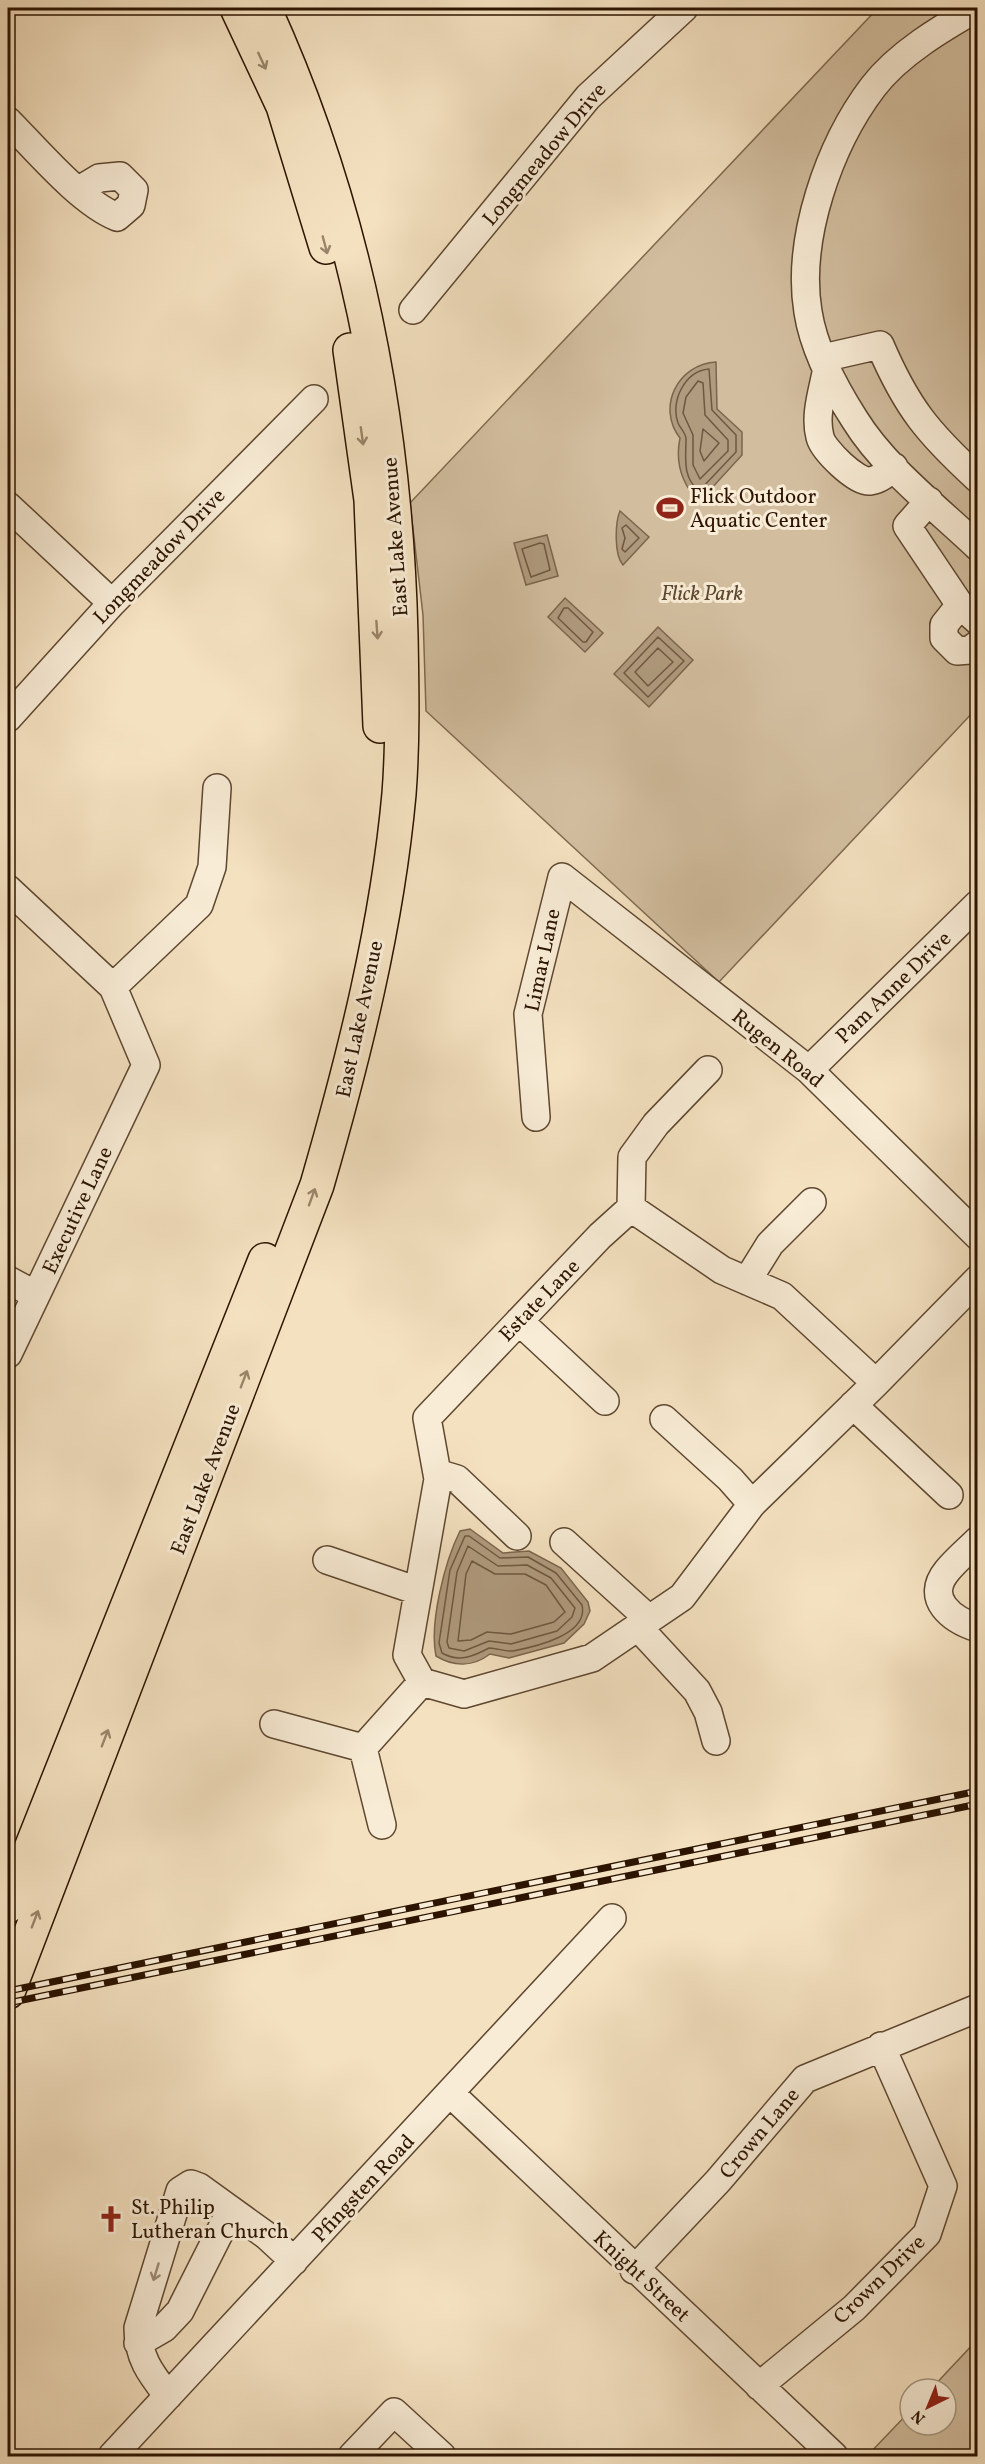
<svg xmlns="http://www.w3.org/2000/svg" width="985" height="2464" viewBox="0 0 985 2464" font-family="Vollkorn,serif">
	<style>
		.green { fill: #d2be9f; stroke: #7f6950; stroke-width: 1.5 }
		.water { fill: #b09b7f; stroke: #7b654c; stroke-width: 1.5 }
		.lines { fill: none; stroke-linecap: round; stroke-linejoin: round }
		.shore { stroke: #6e5840; stroke-width: 1.5 }
		.minor-casing { stroke: #5e4730; stroke-width: 30 }
		.major-casing { stroke: #2c1400; stroke-width: 36 }
		.minor { stroke: #f8ecd6; stroke-width: 27 }
		.major { stroke: #f4e1c0; stroke-width: 33 }
		.rail-casing { stroke: #2c1400; stroke-width: 7 }
		.rail { stroke: #f8ecd6; stroke-width: 4.5; stroke-dasharray: 14; stroke-linecap: butt }
		.oneway { stroke: #9a856a }
		.oneway2 { stroke: #9c8b76 }
		.labels { text-anchor: middle; stroke-width: 6; stroke-linejoin: round; paint-order: stroke }
		.street-label { font-size: 21px; fill: #2c1400; stroke: #f8ecd6 }
		.poi-label { font-size: 21px; fill: #2c1400; stroke: #f8ecd6; text-anchor: start }
		.park-label { font-size: 21px; font-style: italic; fill: #5e4730; stroke: #f8ecd6 }
	</style>
	<rect width="100%" height="100%" fill="#f4e1c0"/>
	<filter id="stains"><feTurbulence type="fractalNoise" baseFrequency=".00333" numOctaves="4"/><feColorMatrix values="0 0 0 0 .2 0 0 0 0 .09 0 0 0 0 .02 0 0 0 .5 -.17"/></filter>
	<radialGradient id="worn" r=".72"><stop offset=".6" stop-color="#630" stop-opacity="0"/><stop offset="1" stop-color="#630" stop-opacity=".3"/></radialGradient>
	<path class="green" d="M 878,8 L 977,8 L 977,708 L 719,982 L 426,711 L 423,615 L 410,503 Z
		M 977,2340 L 977,2456 L 867,2456 L 910,2411 L 910,2425 L 946,2425 L 946,2389 L 931,2389 Z"/>
	<path class="water" d="M 716,362 L 717,409 L 742,432 L 742,455 L 699,502 C 682,484 675,462 680,438 C 656,407 678,364 716,362 Z
		M 620,511 L 649,537 L 623,565 C 614,555 615,523 620,511 Z
		M 547,535 L 558,576 L 526,585 L 514,543 Z
		M 565,598 L 603,633 L 585,652 L 548,617 Z
		M 658,627 L 693,660 L 649,707 L 614,674 Z
		M 470,1529 L 503,1553 L 529,1551 L 561,1568 L 588,1602 L 590,1611 L 584,1624 L 564,1643 L 509,1658 L 490,1654 C 473,1667 454,1667 436,1656 C 429,1623 445,1561 460,1531 Z"/>
	<g class="lines">
		<path class="shore" d="M 709,369 L 712,410 L 736,435 L 736,452 L 699,491 C 682,477 686,458 686,439 C 686,433 680,428 678,423 C 670,401 685,371 709,369 Z
			M 698,381 L 703,383 L 705,415 L 728,440 L 728,451 L 700,479 L 693,465 L 693,435 L 683,413 L 686,397 Z
			M 703,429 L 719,443 L 704,461 L 700,451 Z
			M 626,525 L 639,538 L 625,552 L 622,549 L 625,538 L 622,528 Z
			M 540,543 L 544,544 L 550,570 L 531,577 L 522,549 Z
			M 564,608 L 568,608 L 593,632 L 586,642 L 583,642 L 558,618 Z
			M 658,637 L 684,661 L 648,697 L 624,673 Z
			M 658,648 L 673,662 L 648,686 L 635,672 Z
			M 465,1536 L 469,1536 L 500,1558 L 528,1557 L 556,1573 L 582,1605 C 589,1635 534,1647 513,1651 C 506,1652 497,1648 489,1648 C 474,1656 459,1663 442,1653 L 439,1643 L 450,1570 Z
			M 468,1546 L 498,1566 L 527,1565 L 551,1578 L 575,1608 L 572,1617 L 557,1631 L 511,1644 L 489,1641 L 464,1651 L 449,1648 L 447,1642 L 457,1572 Z
			M 472,1561 L 495,1574 L 525,1574 L 546,1585 L 565,1612 L 554,1622 L 511,1634 L 487,1632 L 471,1640 L 458,1641 L 466,1574 Z"/>
		<defs>
			<path id="minor" d="M 977,8 C 942,28 898,54 873,87 C 829,145 796,239 808,312 C 814,350 835,389 855,420 C 884,467 938,509 978,547
				M 8,121 C 37,150 80,202 117,217 L 131,205 L 134,190 L 120,176 L 99,178 L 79,190
				M 413,310 L 588,97 L 684,8
				M 823,358 L 880,345 C 907,408 928,433 978,479
				M 827,368 C 823,390 814,415 820,437 C 823,450 857,483 870,481 C 880,480 887,473 894,467
				M 929,501 L 907,526 L 960,605 L 978,621
				M 8,506 L 112,603
				M 960,605 L 944,625 L 944,638 L 957,651 L 970,650 L 978,644
				M 8,718 L 112,603 L 314,399
				M 8,889 L 113,987 L 146,1065 L 8,1354
				M 113,987 L 199,905 L 212,867 L 217,788
				M 809,1070 L 978,904
				M 536,1117 L 528,1014 L 562,877 L 809,1070 L 978,1236
				M 631,1208 L 722,1270 L 782,1296 L 876,1383 L 752,1504 L 682,1597 L 592,1658 L 464,1694 L 422,1682 L 407,1655 L 438,1479 L 427,1418 L 600,1236 Z
				M 631,1208 L 632,1157 L 656,1124 L 708,1070
				M 8,1280 L 36,1295
				M 747,1281 L 770,1244 L 812,1202
				M 519,1321 L 605,1401
				M 876,1383 L 978,1279
				M 853,1405 L 949,1495
				M 664,1419 L 730,1479 L 752,1504
				M 437,1473 L 457,1479 L 517,1536
				M 978,1540 C 968,1550 956,1560 947,1571 C 924,1599 952,1620 978,1628
				M 564,1542 L 649,1619
				M 327,1560 L 418,1591
				M 638,1627 L 697,1691 L 708,1712 L 716,1741
				M 274,1724 L 363,1748
				M 382,1825 L 363,1748 L 422,1682
				M 451,2094 L 834,2456
				M 634,2270 L 718,2181 L 805,2079 L 978,2008
				M 138,2343 L 164,2328 L 180,2311 L 231,2210
				M 759,2386 L 854,2308 L 927,2234 L 943,2186 L 881,2046
				M 168,2396 C 151,2374 138,2358 138,2328 L 180,2191 L 191,2184 L 199,2187 L 267,2236 L 294,2261
				M 112,2456 L 612,1918
				M 352,2456 L 394,2412 L 442,2456"/>
			<path id="major" d="M 237,8 L 283,106 L 326,247
				M 350,350 L 371,500 L 380,726
				M 8,1906 L 265,1260
				M 8,1992 L 317,1185 C 354,1057 387,926 399,794 C 403,742 402,689 401,636 C 396,419 354,205 264,8"/>
		</defs>
		<use href="#minor" class="minor-casing"/>
		<use href="#major" class="major-casing"/>
		<use href="#minor" class="minor"/>
		<use href="#major" class="major"/>
		<defs>
			<path id="rail" d="M 8,1991 L 978,1791
				M 8,2003 L 978,1804"/>
		</defs>
		<use href="#rail" class="rail-casing"/>
		<use href="#rail" class="rail"/>
	</g>
	<defs><path id="oneway-shaft" d="M-6 0H5M1.5-3L5.5 0L1.5 3" fill="none" stroke-width="1.6" stroke-linecap="round" stroke-linejoin="round" transform="scale(1.5)"/></defs>
	<g class="oneway">
		<use href="#oneway-shaft" transform="translate(262 61) rotate(65)"/>
		<use href="#oneway-shaft" transform="translate(325 245) rotate(75)"/>
		<use href="#oneway-shaft" transform="translate(362 436) rotate(82)"/>
		<use href="#oneway-shaft" transform="translate(377 630) rotate(86)"/>
		<use href="#oneway-shaft" transform="translate(312 1197) rotate(-70)"/>
		<use href="#oneway-shaft" transform="translate(244 1379) rotate(-69)"/>
		<use href="#oneway-shaft" transform="translate(105 1738) rotate(-69)"/>
		<use href="#oneway-shaft" transform="translate(35 1919) rotate(-69)"/>
	</g>
	<use class="oneway2" href="#oneway-shaft" transform="translate(156 2272) rotate(107)"/>
	<defs>
		<symbol id="stadium-bare" viewBox="-9 -9 18 18"><path d="M0-5a6.5 5 0 1 0 0 10a6.5 5 0 1 0 0-10ZM-3.5-1.8h7v3.6h-7Z" fill="#8f2418" stroke="#f8ecd6" stroke-width="2.5" paint-order="stroke"/></symbol>
		<symbol id="church-bare" viewBox="-9 -9 18 18"><path d="M-1.2-6h2.4v3.5h3.3v2.4h-3.3V6h-2.4V-.1h-3.3v-2.4h3.3Z" fill="#8f2418" stroke="#f8ecd6" stroke-width="2.5" paint-order="stroke"/></symbol>
	</defs>
	<g fill-rule="evenodd">
		<use href="#stadium-bare" x="651" y="489" width="38" height="38"/>
		<use href="#church-bare" x="92" y="2200" width="38" height="38"/>
	</g>
	<g class="labels">
		<g class="street-label">
			<text transform="translate(544 154) rotate(-50)" y="7">Longmeadow Drive</text>
			<text transform="translate(395 537) rotate(-94)" y="7">East Lake Avenue</text>
			<text transform="translate(159 556) rotate(-46)" y="7">Longmeadow Drive</text>
			<text transform="translate(542 960) rotate(-78)" y="7">Limar Lane</text>
			<text transform="translate(893 987) rotate(-44)" y="7">Pam Anne Drive</text>
			<text transform="translate(359 1019) rotate(-78)" y="7">East Lake Avenue</text>
			<text transform="translate(778 1048) rotate(39)" y="7">Rugen Road</text>
			<text transform="translate(77 1210) rotate(-65)" y="7">Executive Lane</text>
			<text transform="translate(539 1300) rotate(-46)" y="7">Estate Lane</text>
			<text transform="translate(205 1479) rotate(-69)" y="7">East Lake Avenue</text>
			<text transform="translate(759 2133) rotate(-50)" y="7">Crown Lane</text>
			<text transform="translate(363 2188) rotate(-47)" y="7">Pfingsten Road</text>
			<text transform="translate(642 2276) rotate(43)" y="7">Knight Street</text>
			<text transform="translate(879 2279) rotate(-44)" y="7">Crown Drive</text>
		</g>
		<g class="poi-label">
			<text x="690" y="503">Flick Outdoor<tspan x="690" dy="24">Aquatic Center</tspan></text>
			<text x="131" y="2214">St. Philip<tspan x="131" dy="24">Lutheran Church</tspan></text>
		</g>
		<g class="park-label">
			<text x="702" y="600">Flick Park</text>
		</g>
	</g>
	<rect width="985" height="2464" fill="none" stroke="#f4e1c0" stroke-width="30"/>
	<rect x="9" y="9" width="967" height="2446" fill="none" stroke="#2c1400" stroke-width="3"/>
	<rect x="15" y="15" width="955" height="2434" fill="none" stroke="#2c1400" stroke-width="1.5"/>
	<g transform="translate(928 2407) rotate(223)"><circle r="28" fill="#f8ecd6" stroke="#a69680" stroke-width="1.5"/>
	<path d="M0-4.5L10 22L0 15L-10 22Z" fill="#8f2418"/>
	<text y="-9" font-size="16" font-weight="bold" text-anchor="middle" fill="#2c1400">N</text>
	</g>
	<rect width="100%" height="100%" filter="url(#stains)"/>
	<rect width="100%" height="100%" fill="url(#worn)"/>
</svg>
